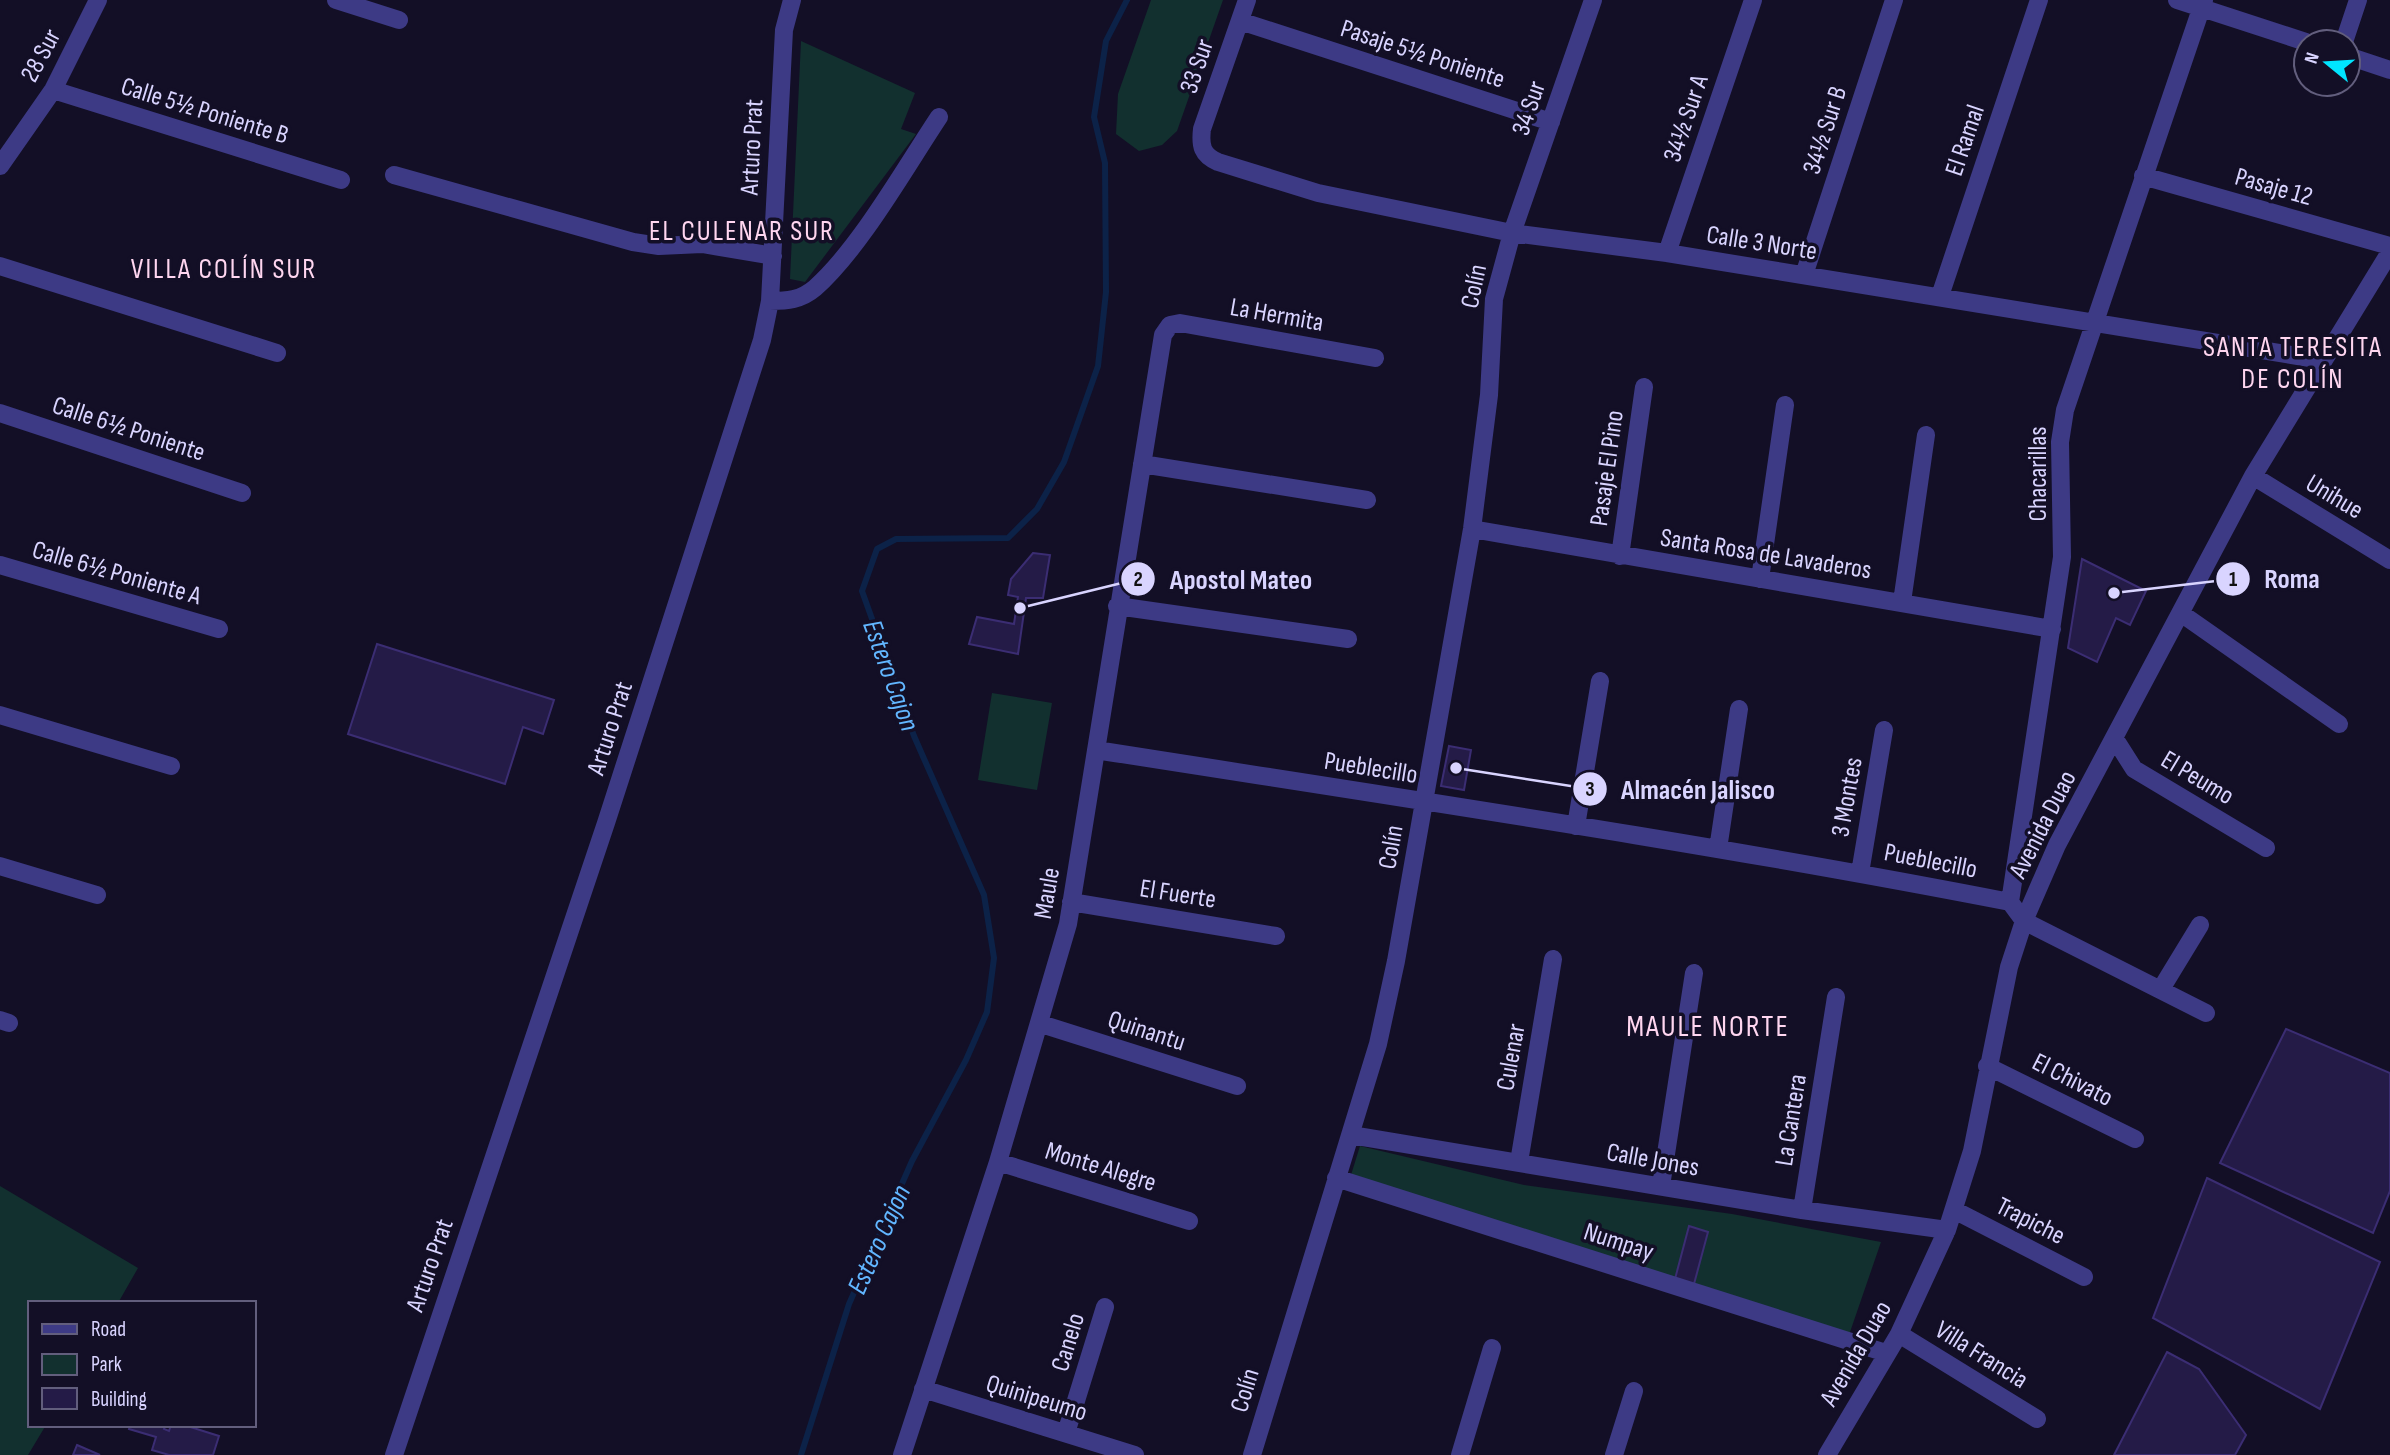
<svg xmlns="http://www.w3.org/2000/svg" width="2390" height="1455" viewBox="0 0 2390 1455" font-family="'Sofia Sans Condensed',sans-serif">
	<style>
		.green { fill: #12302f }
		.lines { fill: none; stroke-linecap: round; stroke-linejoin: round }
		.stream { stroke: #0c2248; stroke-width: 6 }
		.building { fill: #241b47; stroke: #3b2d73; stroke-width: 2 }
		.minor { stroke: #3d3a85; stroke-width: 18 }
		.labels { text-anchor: middle; stroke-width: 7; stroke-linejoin: round; paint-order: stroke }
		.street-label { font-size: 26px; fill: #d9d4ff; stroke: #130f26 }
		.neighbourhood-label { font-size: 28px; letter-spacing: 2px; fill: #ffd6f0; stroke: #130f26 }
		.water-label { font-size: 28px; font-style: italic; fill: #62b6ff; stroke: #130f26 }
		.quarter-label { font-size: 30px; letter-spacing: 2px; fill: #ffd6f0; stroke: #130f26 }
		.leader { fill: none; stroke: #d9d4ff; stroke-width: 2.5 }
		.callout-dot { fill: #d9d4ff; stroke: #130f26; stroke-width: 2.5 }
		.mark-label { font-size: 21px; text-anchor: middle; font-weight: bold; fill: #111 }
		.callout-label { font-size: 28px; text-anchor: middle; font-weight: bold; fill: #d9d4ff; stroke: #130f26; stroke-width: 7; stroke-linejoin: round; paint-order: stroke }
	</style>
	<rect width="100%" height="100%" fill="#130f26"/>
	<path class="green" d="M 1151,0 L 1223,0 L 1177,131 L 1162,145 L 1139,151 L 1116,134 L 1118,94 Z
		M 801,41 L 915,93 L 901,129 L 916,134 L 805,282 L 790,279 Z
		M 992,693 L 1052,703 L 1037,790 L 978,780 Z
		M 1360,1146 L 1524,1185 L 1732,1214 L 1881,1242 L 1849,1335 L 1351,1175 Z
		M 0,1186 L 138,1268 L 118,1303 L 30,1303 L 30,1425 L 46,1425 L 28,1455 L 0,1455 Z"/>
	<g class="lines">
		<path class="stream" d="M 801,1455 L 849,1304 L 912,1161 L 966,1060 L 987,1012 L 994,958 L 984,895 L 914,736 L 862,591 L 877,549 L 896,539 L 1008,538 L 1037,509 L 1064,462 L 1098,366 L 1106,292 L 1105,163 L 1094,117 L 1106,41 L 1127,0"/>
	</g>
	<path class="building" d="M 1033,553 L 1050,555 L 1043,598 L 1026,598 L 1018,654 L 969,644 L 977,617 L 1014,624 L 1018,597 L 1008,595 L 1011,579 Z
		M 2082,559 L 2146,591 L 2130,625 L 2116,618 L 2097,662 L 2068,648 Z
		M 377,644 L 554,700 L 543,734 L 523,727 L 505,784 L 348,734 Z
		M 1449,746 L 1471,750 L 1464,790 L 1441,786 Z
		M 2286,1029 L 2390,1073 L 2390,1191 L 2373,1233 L 2220,1163 Z
		M 2207,1178 L 2380,1262 L 2320,1409 L 2153,1318 Z
		M 1689,1226 L 1708,1232 L 1694,1284 L 1675,1279 Z
		M 2167,1352 L 2199,1369 L 2246,1435 L 2235,1455 L 2114,1455 Z
		M 130,1425 L 165,1425 L 164,1429 L 169,1431 L 171,1425 L 184,1425 L 219,1436 L 213,1455 L 169,1455 L 152,1450 L 156,1437 L 129,1429 Z
		M 77,1445 L 100,1455 L 73,1455 Z"/>
	<g class="lines">
		<path class="minor" d="M 336,0 L 399,20
			M 1247,0 L 1202,129 C 1200,146 1202,155 1218,162 L 1318,193 L 1512,233 L 1667,253 L 2322,360
			M 2177,0 L 2306,42
			M 2204,0 L 2065,410 L 2060,442 L 2062,557 L 2010,902 L 2024,921 L 2206,1013
			M 1240,21 L 1551,122
			M 2344,42 L 2358,0
			M 2348,56 L 2390,70
			M 53,90 L 341,180
			M 0,166 L 53,90 L 98,0
			M 394,175 L 633,242 L 659,246 L 702,244 L 773,256
			M 2143,176 L 2390,246
			M 1667,253 L 1753,0
			M 0,266 L 277,353
			M 1804,275 L 1894,0
			M 1940,296 L 2039,0
			M 770,301 C 787,301 801,300 815,288 C 860,248 905,168 939,117
			M 0,413 L 242,493
			M 1142,464 L 1367,500
			M 2253,476 L 2390,560
			M 1472,529 L 2052,629
			M 1620,556 L 1644,387
			M 0,565 L 219,629
			M 1760,579 L 1785,405
			M 1902,602 L 1926,435
			M 1117,606 L 1348,639
			M 2182,614 L 2339,724
			M 0,715 L 171,766
			M 2115,739 L 2134,769 L 2266,848
			M 1096,750 C 1401,798 1707,843 2010,902
			M 1576,826 L 1600,681
			M 1718,849 L 1739,709
			M 0,866 L 97,895
			M 1860,873 L 1884,730
			M 1071,902 L 1276,936
			M 2161,989 L 2200,925
			M 0,1020 L 9,1023
			M 1041,1024 L 1237,1086
			M 1987,1066 L 2135,1139
			M 1351,1135 L 1802,1210 L 1947,1230
			M 998,1162 L 1189,1221
			M 1519,1162 L 1553,959
			M 1336,1178 L 1886,1353
			M 1661,1186 L 1694,973
			M 1802,1210 L 1836,997
			M 1954,1210 L 2084,1277
			M 1899,1334 L 2037,1419
			M 923,1389 L 1135,1455
			M 1066,1433 L 1105,1307
			M 394,1455 L 606,823 L 762,340 L 770,301 L 784,30 L 792,0
			M 902,1455 L 998,1162 L 1068,924 L 1163,335 L 1170,325 L 1180,323 L 1375,358
			M 1252,1455 L 1378,1044 L 1396,961 L 1472,529 L 1489,395 L 1494,299 L 1512,233 L 1593,0
			M 1460,1455 L 1492,1348
			M 1614,1455 L 1634,1391
			M 1827,1455 L 1899,1334 L 1947,1230 L 1972,1151 L 2009,967 L 2024,921 L 2057,845 L 2253,476 L 2390,252"/>
	</g>
	<g class="labels">
		<g class="street-label">
			<text transform="translate(1423 53) rotate(18)" y="9">Pasaje 5½ Poniente</text>
			<text transform="translate(40 55) rotate(-62)" y="9">28 Sur</text>
			<text transform="translate(1196 66) rotate(-71)" y="9">33 Sur</text>
			<text transform="translate(1528 108) rotate(-71)" y="9">34 Sur</text>
			<text transform="translate(205 110) rotate(17)" y="9">Calle 5½ Poniente B</text>
			<text transform="translate(1685 118) rotate(-71)" y="9">34½ Sur A</text>
			<text transform="translate(1824 130) rotate(-72)" y="9">34½ Sur B</text>
			<text transform="translate(1964 140) rotate(-71)" y="9">El Ramal</text>
			<text transform="translate(751 147) rotate(-87)" y="9">Arturo Prat</text>
			<text transform="translate(2274 186) rotate(16)" y="9">Pasaje 12</text>
			<text transform="translate(1762 242) rotate(9)" y="9">Calle 3 Norte</text>
			<text transform="translate(1473 286) rotate(-78)" y="9">Colín</text>
			<text transform="translate(1277 314) rotate(10)" y="9">La Hermita</text>
			<text transform="translate(129 428) rotate(18)" y="9">Calle 6½ Poniente</text>
			<text transform="translate(1606 468) rotate(-82)" y="9">Pasaje El Pino</text>
			<text transform="translate(2037 474) rotate(-90)" y="9">Chacarillas</text>
			<text transform="translate(2335 496) rotate(31)" y="9">Unihue</text>
			<text transform="translate(1766 553) rotate(9)" y="9">Santa Rosa de Lavaderos</text>
			<text transform="translate(117 572) rotate(16)" y="9">Calle 6½ Poniente A</text>
			<text transform="translate(609 728) rotate(-72)" y="9">Arturo Prat</text>
			<text transform="translate(1371 767) rotate(9)" y="9">Pueblecillo</text>
			<text transform="translate(2198 777) rotate(31)" y="9">El Peumo</text>
			<text transform="translate(1846 797) rotate(-80)" y="9">3 Montes</text>
			<text transform="translate(2042 824) rotate(-63)" y="9">Avenida Duao</text>
			<text transform="translate(1390 847) rotate(-80)" y="9">Colín</text>
			<text transform="translate(1931 860) rotate(11)" y="9">Pueblecillo</text>
			<text transform="translate(1046 893) rotate(-80)" y="9">Maule</text>
			<text transform="translate(1178 893) rotate(9)" y="9">El Fuerte</text>
			<text transform="translate(1147 1030) rotate(18)" y="9">Quinantu</text>
			<text transform="translate(1510 1057) rotate(-80)" y="9">Culenar</text>
			<text transform="translate(2073 1079) rotate(27)" y="9">El Chivato</text>
			<text transform="translate(1790 1120) rotate(-81)" y="9">La Cantera</text>
			<text transform="translate(1653 1159) rotate(10)" y="9">Calle Jones</text>
			<text transform="translate(1101 1166) rotate(17)" y="9">Monte Alegre</text>
			<text transform="translate(2031 1220) rotate(27)" y="9">Trapiche</text>
			<text transform="translate(1619 1241) rotate(18)" y="9">Numpay</text>
			<text transform="translate(429 1265) rotate(-71)" y="9">Arturo Prat</text>
			<text transform="translate(1067 1342) rotate(-73)" y="9">Canelo</text>
			<text transform="translate(1855 1353) rotate(-60)" y="9">Avenida Duao</text>
			<text transform="translate(1982 1354) rotate(32)" y="9">Villa Francia</text>
			<text transform="translate(1244 1390) rotate(-73)" y="9">Colín</text>
			<text transform="translate(1037 1397) rotate(17)" y="9">Quinipeumo</text>
		</g>
		<g class="neighbourhood-label">
			<text x="742" y="240">EL CULENAR SUR</text>
			<text x="224" y="278">VILLA COLÍN SUR</text>
			<text x="2293" y="356">SANTA TERESITA<tspan x="2293" dy="32">DE COLÍN</tspan></text>
		</g>
		<g class="water-label">
			<text transform="translate(892 675) rotate(70)" y="10">Estero Cajon</text>
			<text transform="translate(878 1239) rotate(-66)" y="10">Estero Cajon</text>
		</g>
		<g class="quarter-label">
			<text x="1708" y="1036">MAULE NORTE</text>
		</g>
	</g>
	<path class="leader" d="M2114 593L2233 579M1020 608L1138 579M1456 768L1590 789"/>
	<g class="callout-dot">
		<circle cx="2114" cy="593" r="7"/>
		<circle cx="1020" cy="608" r="7"/>
		<circle cx="1456" cy="768" r="7"/>
		<circle cx="2233" cy="579" r="18"/>
		<circle cx="1138" cy="579" r="18"/>
		<circle cx="1590" cy="789" r="18"/>
	</g>
	<g class="mark-label">
		<text x="2233" y="586">1</text>
		<text x="1138" y="586">2</text>
		<text x="1590" y="796">3</text>
	</g>
	<g class="callout-label">
		<text x="2292" y="588">Roma</text>
		<text x="1241" y="589">Apostol Mateo</text>
		<text x="1698" y="799">Almacén Jalisco</text>
	</g>
	<rect x="28" y="1301" width="228" height="126" fill="#130f26" stroke="#625e7d" stroke-width="2"/>
	<rect x="42" y="1324" width="35" height="10" fill="#3d3a85" stroke="#625e7d" stroke-width="2"/>
	<text x="91" y="1336" font-size="21" fill="#d9d4ff">Road</text>
	<rect x="42" y="1354" width="35" height="21" fill="#12302f" stroke="#625e7d" stroke-width="2"/>
	<text x="91" y="1371" font-size="21" fill="#d9d4ff">Park</text>
	<rect x="42" y="1388" width="35" height="21" fill="#241b47" stroke="#625e7d" stroke-width="2"/>
	<text x="91" y="1406" font-size="21" fill="#d9d4ff">Building</text>
	<g transform="translate(2327 63) rotate(288)"><circle r="33" fill="#130f26" stroke="#625e7d" stroke-width="2"/>
	<path d="M0-5L12 26L0 18L-12 26Z" fill="#00e5ff"/>
	<text y="-10" font-size="19" font-weight="bold" text-anchor="middle" fill="#d9d4ff">N</text>
	</g>
</svg>
